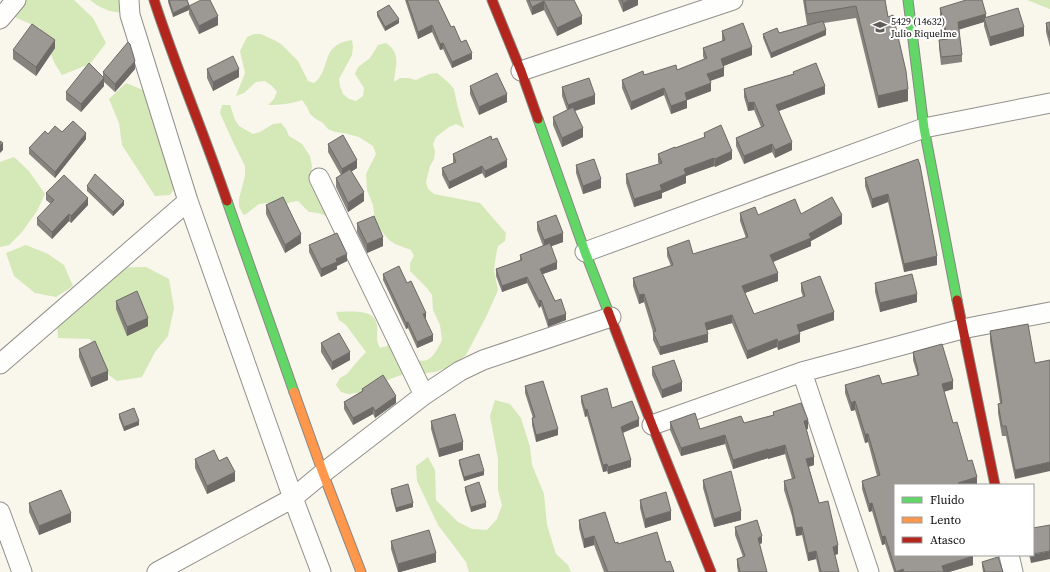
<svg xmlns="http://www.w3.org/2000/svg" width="1050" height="572" viewBox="0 0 1050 572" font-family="'Source Serif 4',serif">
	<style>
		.forest { fill: #d4e8b8 }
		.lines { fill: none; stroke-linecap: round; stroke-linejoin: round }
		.street-casing { stroke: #92908c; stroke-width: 21 }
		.fast-casing { stroke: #888782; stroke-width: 11 }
		.slow-casing { stroke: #888782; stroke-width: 11 }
		.jam-casing { stroke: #888782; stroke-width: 11 }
		.street { stroke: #fefefc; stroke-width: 19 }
		.fast { stroke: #63d668; stroke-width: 9 }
		.slow { stroke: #ff974d; stroke-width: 9 }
		.jam { stroke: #b3261e; stroke-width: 9 }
		.wall { fill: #86837e }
		.shaded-wall { fill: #6d6a67 }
		.building { fill: #9c9893; stroke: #6d6a67 }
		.labels { text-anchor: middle; stroke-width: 4; stroke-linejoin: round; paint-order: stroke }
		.poi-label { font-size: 10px; fill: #0a0a0a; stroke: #fff; text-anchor: start }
	</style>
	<rect width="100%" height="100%" fill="#f9f6ec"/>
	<path class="forest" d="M 5,0 L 74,0 L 93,18 L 106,43 L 90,64 L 62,75 L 55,64 L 40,28 L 0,11 Z
		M 90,0 L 138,0 L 127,12 C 113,14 101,9 90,0 Z
		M 1027,0 L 1050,0 L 1050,9 Z
		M 254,34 L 261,34 L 276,41 L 282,45 L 298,61 L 308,81 L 314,83 C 318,80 320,77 322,73 C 327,63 327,51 337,45 C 341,42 347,41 352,40 L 353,47 L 352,55 L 339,79 L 340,86 L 343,94 L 349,99 L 356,101 L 363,96 L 364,88 L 355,74 L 358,67 L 370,58 L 378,45 L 386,43 C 402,54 395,66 394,82 L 400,78 L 408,78 L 416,80 L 429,74 L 437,73 L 449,83 L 454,89 L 457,104 L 464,128 L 456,124 L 449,127 L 436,137 L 433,144 L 435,152 L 434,159 L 430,166 L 426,182 L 428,189 L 434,194 L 480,203 L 506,233 L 505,241 L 498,246 L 496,255 L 494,270 L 498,290 L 487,315 L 466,355 L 452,366 L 435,372 L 426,373 L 417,372 L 398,376 L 390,379 L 365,392 L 348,394 L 341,392 L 336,385 L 340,378 L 347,374 L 356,363 L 366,352 L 346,325 L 339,320 L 336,312 C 349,312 376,308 377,326 C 378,336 375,338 380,348 L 387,346 L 389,338 C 398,346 416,367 429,359 C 435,355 439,346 442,340 L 440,325 L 433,310 L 432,295 L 427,288 L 410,271 L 410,263 L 414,256 L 411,250 L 395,244 L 389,240 L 378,227 L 375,220 L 373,205 L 367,190 L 366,174 L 376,154 L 373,146 L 359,137 L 344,133 L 335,132 L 328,129 L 323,123 L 316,119 L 310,114 L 307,107 L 302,100 C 292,104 278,105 268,105 L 274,99 L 277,92 L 272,86 L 265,81 L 256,82 L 244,93 L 236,96 L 245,73 L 240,51 L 247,37 Z
		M 126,83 L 143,90 L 160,109 L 178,183 L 170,195 L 155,196 L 122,145 L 119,123 L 109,99 Z
		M 222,105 L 230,105 L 235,120 L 239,126 L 253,134 L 260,132 L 273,124 L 281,123 L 286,129 L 289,136 L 302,144 L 310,156 L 312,166 L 310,182 L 341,230 L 334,236 C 333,231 332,227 331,223 C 328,213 317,213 309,212 L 298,201 L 291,202 L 283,206 L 267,203 L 259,204 L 245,215 L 243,214 L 239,207 L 239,199 L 245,176 L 245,166 L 233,142 L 220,113 Z
		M 14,157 L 29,171 L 45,194 L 37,211 L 22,232 L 9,245 L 0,247 L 0,162 Z
		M 26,245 L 48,254 L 64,265 L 73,286 L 56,297 L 35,293 L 14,276 L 6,253 Z
		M 146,267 L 169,279 L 174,308 L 168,336 L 155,352 L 142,377 L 117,381 L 109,375 L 90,339 L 58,338 L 56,308 L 105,268 Z
		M 495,400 L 510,404 L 521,418 L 530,447 L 532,465 L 544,494 L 547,525 L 556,554 L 568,565 L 571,572 L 469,572 L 466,562 L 438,525 L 417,481 L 416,466 L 428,457 L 435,470 L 436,500 L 458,522 L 472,529 L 487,530 L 497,519 L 502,505 L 498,490 L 498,459 L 490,416 Z"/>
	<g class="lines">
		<defs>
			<path id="street" d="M 129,0 L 130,15 L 188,201 L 293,498 L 321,572
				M 0,19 L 16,0
				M 521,71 L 733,0
				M 319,178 L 424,395
				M 585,252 L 924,128 L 1050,103
				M 0,364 L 188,201
				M 802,372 L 869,572
				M 652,425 L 802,372 L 962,329 L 1050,312
				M 0,512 L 22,572
				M 1009,555 L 1013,572
				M 157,572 L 293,498 L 323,473 L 424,395 L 460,371 L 483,360 L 611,317"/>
			<path id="fast" d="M 908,0 L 924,128 L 957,300
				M 538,119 L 585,252 L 608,311
				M 227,201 L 294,392"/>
			<path id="slow" d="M 294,392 L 323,473 L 361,572"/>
			<path id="jam" d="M 154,0 C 176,68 204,133 227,201
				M 492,0 L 521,71 L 538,119
				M 957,300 L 995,485
				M 608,311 L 652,425 L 711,572"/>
		</defs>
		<use href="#street" class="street-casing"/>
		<use href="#fast" class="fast-casing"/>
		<use href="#slow" class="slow-casing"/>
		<use href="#jam" class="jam-casing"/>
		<use href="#street" class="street"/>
		<use href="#fast" class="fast"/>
		<use href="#slow" class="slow"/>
		<use href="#jam" class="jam"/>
	</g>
	<path class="wall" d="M 168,0 L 187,0 L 189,5 L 218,25 L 199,34 L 189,14 L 189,10 L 173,17 L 168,2 Z
		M 405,0 L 438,0 L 451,27 L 472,59 L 452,68 L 443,49 L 440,50 L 432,32 L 418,39 Z
		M 526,0 L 574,0 L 582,24 L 557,36 L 544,10 L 532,15 Z
		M 618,0 L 638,0 L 638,5 L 623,12 Z
		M 803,0 L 885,0 L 888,17 L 908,101 L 878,108 L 856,18 L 824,23 L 826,35 L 771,58 L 763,38 L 763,34 L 779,33 L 807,25 Z
		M 940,8 L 986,17 L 1024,36 L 990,46 L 984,26 L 984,22 L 959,29 L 962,55 L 962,62 L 941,65 L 939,47 L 939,40 L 946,39 L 940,15 Z
		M 377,12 L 399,23 L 385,31 L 377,16 Z
		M 1050,22 L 1050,47 L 1046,32 L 1046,23 Z
		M 722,31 L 752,55 L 723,66 L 724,76 L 710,81 L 711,91 L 687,100 L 687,108 L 671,114 L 664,95 L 631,110 L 622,88 L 622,80 L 644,75 L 677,70 L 704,59 L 703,56 L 703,48 L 722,41 Z
		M 55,48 L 36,76 L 13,59 L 13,50 Z
		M 135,69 L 115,92 L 104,82 L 104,86 L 81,112 L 66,100 L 66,92 L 103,76 L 103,72 Z
		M 207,69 L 239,77 L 213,91 L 207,78 Z
		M 793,72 L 825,94 L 779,111 L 792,150 L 775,158 L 772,152 L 744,164 L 736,146 L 736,138 L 761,127 L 754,110 L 748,111 L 744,97 L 744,89 L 793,74 Z
		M 470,86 L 507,102 L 479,115 L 470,94 Z
		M 562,87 L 595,104 L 575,111 L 583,137 L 562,147 L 553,125 L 553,117 L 567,110 L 562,96 Z
		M 62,132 L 86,139 L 55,178 L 29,154 L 29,148 L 48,134 Z
		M 704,133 L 732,159 L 715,167 L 714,166 L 686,176 L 686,183 L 662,193 L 662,198 L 634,207 L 626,183 L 626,174 L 659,164 L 658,162 L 658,154 L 704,138 Z
		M 328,144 L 357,168 L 351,172 L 364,201 L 348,212 L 336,187 L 336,178 L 341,175 L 328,152 Z
		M 453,154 L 507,167 L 485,178 L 482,173 L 449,189 L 442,175 L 442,168 L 453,163 Z
		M 918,159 L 937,265 L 904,272 L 888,202 L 872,208 L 865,186 L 865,178 Z
		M 576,165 L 601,188 L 583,194 L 576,173 Z
		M 87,186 L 124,205 L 113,216 L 87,191 Z
		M 46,193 L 88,205 L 71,223 L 69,221 L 52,239 L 37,225 L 37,218 L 51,204 L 46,200 Z
		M 266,205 L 301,243 L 285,253 L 266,214 Z
		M 740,213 L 758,215 L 801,214 L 842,224 L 811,241 L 811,246 L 773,262 L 778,281 L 745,293 L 754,314 L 803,297 L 801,291 L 801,283 L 834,320 L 800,332 L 800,342 L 778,350 L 777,347 L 747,359 L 732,323 L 707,330 L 708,342 L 660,355 L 653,340 L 653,332 L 644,302 L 639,304 L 633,286 L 633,278 L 671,266 L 667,256 L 667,248 L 693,254 L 746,238 L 740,221 Z
		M 537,222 L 563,242 L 551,246 L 557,269 L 543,274 L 555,301 L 566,320 L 548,327 L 541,306 L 539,308 L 527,283 L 502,292 L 496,276 L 496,269 L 520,260 L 520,255 L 543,246 L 537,230 Z
		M 357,223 L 383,246 L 367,253 L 357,232 Z
		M 309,245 L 347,261 L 337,266 L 337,269 L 321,277 L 309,252 Z
		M 383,274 L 407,283 L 426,319 L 433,341 L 417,348 L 408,328 L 406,329 L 383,280 Z
		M 875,283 L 917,302 L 880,312 L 875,292 Z
		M 116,301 L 148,326 L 127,336 L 116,309 Z
		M 1028,324 L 1015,479 L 1006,436 L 1002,436 L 998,413 L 998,404 L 1000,403 L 990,341 L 990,331 Z
		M 321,343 L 350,360 L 332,370 L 321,352 Z
		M 79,349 L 108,380 L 91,387 L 79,357 Z
		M 913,352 L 953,389 L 944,392 L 953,423 L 977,485 L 895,485 L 895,555 L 973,565 L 949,572 L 894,572 L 885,544 L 882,545 L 872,511 L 869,512 L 862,489 L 862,481 L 877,476 L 868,442 L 865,443 L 855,410 L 851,411 L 845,393 L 845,385 L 882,384 L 917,376 L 917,373 L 913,360 Z
		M 652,367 L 682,391 L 662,398 L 652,375 Z
		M 525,386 L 558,435 L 536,442 L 532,425 L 532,418 L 533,418 L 525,393 Z
		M 362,389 L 396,403 L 375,418 L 373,414 L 353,425 L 344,409 L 344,402 L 362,391 Z
		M 581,396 L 612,408 L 639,426 L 623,433 L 631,467 L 608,474 L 607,471 L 603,472 L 587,416 L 585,417 L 581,402 Z
		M 773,412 L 808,429 L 806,429 L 814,465 L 809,467 L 819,503 L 838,554 L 835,555 L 839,572 L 819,572 L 816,559 L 808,561 L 802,535 L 796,536 L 792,516 L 784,490 L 784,481 L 792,479 L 785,454 L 768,459 L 768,458 L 733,469 L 725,444 L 681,456 L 670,430 L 670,422 L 700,429 L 744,423 L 773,415 Z
		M 119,414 L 139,425 L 124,431 L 119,418 Z
		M 431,421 L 463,450 L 439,457 L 431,429 Z
		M 195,459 L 219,461 L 235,481 L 207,494 L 195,468 Z
		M 459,460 L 484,475 L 464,481 L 459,464 Z
		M 703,480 L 741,520 L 714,527 L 703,488 Z
		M 465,487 L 486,507 L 471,512 L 465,491 Z
		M 391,489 L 413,507 L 396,512 L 391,493 Z
		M 640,500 L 671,520 L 645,528 L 640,508 Z
		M 29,503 L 71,522 L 39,535 L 29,512 Z
		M 579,520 L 615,543 L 618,544 L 666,562 L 674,572 L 604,572 L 594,545 L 584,548 L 579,528 Z
		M 735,527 L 762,543 L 759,544 L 767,572 L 738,572 L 737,566 L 737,559 L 743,557 L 735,535 Z
		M 391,541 L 436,562 L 400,572 L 398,572 L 391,549 Z
		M 1029,555 L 1033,555 L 1031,563 Z
		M 982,562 L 1003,572 L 983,572 L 982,566 Z"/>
	<path class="shaded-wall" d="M 630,0 L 638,0 L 638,5 L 623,12 L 623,3 Z
		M 544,1 L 544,10 L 532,15 L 532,7 Z
		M 189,5 L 189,10 L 173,17 L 173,13 Z
		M 986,14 L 986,21 L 984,18 L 984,22 L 958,30 L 958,22 Z
		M 218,16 L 218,25 L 199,34 L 199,26 Z
		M 582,16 L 582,24 L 557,36 L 557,28 Z
		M 399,19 L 399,23 L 385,31 L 385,27 Z
		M 432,25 L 432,32 L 418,39 L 418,32 Z
		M 1024,27 L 1024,36 L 990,46 L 990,37 Z
		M 826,30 L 826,35 L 771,58 L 771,53 Z
		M 55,40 L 55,48 L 36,76 L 36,67 Z
		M 443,43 L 443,49 L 440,50 L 440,44 Z
		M 752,47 L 752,55 L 721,67 L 721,59 Z
		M 472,53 L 472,59 L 452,68 L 452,62 Z
		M 135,61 L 135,69 L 115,92 L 115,84 Z
		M 724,68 L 724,76 L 707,82 L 707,74 Z
		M 239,69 L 239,77 L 213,91 L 213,82 Z
		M 104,78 L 104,86 L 81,112 L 81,104 Z
		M 711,83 L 711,91 L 685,101 L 685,93 Z
		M 825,86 L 825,94 L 776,112 L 776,105 Z
		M 664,88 L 664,95 L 631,110 L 631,102 Z
		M 908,89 L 908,101 L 878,108 L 878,96 Z
		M 507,94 L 507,102 L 479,115 L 479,107 Z
		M 595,95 L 595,104 L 568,113 L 568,105 Z
		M 687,100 L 687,108 L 671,114 L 671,106 Z
		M 754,102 L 754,110 L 748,111 L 748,103 Z
		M 583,128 L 583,137 L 562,147 L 562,138 Z
		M 86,133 L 86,139 L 55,178 L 55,172 Z
		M 792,142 L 792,150 L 775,158 L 775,150 Z
		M 3,143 L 3,150 L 0,153 L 0,146 Z
		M 772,144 L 772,152 L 744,164 L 744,156 Z
		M 732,151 L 732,159 L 715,167 L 715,159 Z
		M 714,158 L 714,166 L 686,176 L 686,183 L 662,193 L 662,198 L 634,207 L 634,199 L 660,185 L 684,169 Z
		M 357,160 L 357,168 L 342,177 L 342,169 Z
		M 507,160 L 507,167 L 485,178 L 485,171 Z
		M 482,166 L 482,173 L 449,189 L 449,182 Z
		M 601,179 L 601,188 L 583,194 L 583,186 Z
		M 364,192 L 364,201 L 348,212 L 348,203 Z
		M 888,194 L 888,202 L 872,208 L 872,199 Z
		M 88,198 L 88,205 L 71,223 L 71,216 Z
		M 124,201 L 124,205 L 113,216 L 113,212 Z
		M 69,214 L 69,221 L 52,239 L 52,232 Z
		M 842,215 L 842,224 L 811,241 L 811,246 L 770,263 L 770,255 Z
		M 563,233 L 563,242 L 544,249 L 544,240 Z
		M 301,234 L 301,243 L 285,253 L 285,245 Z
		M 383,237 L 383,246 L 367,253 L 367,244 Z
		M 347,254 L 347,261 L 337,266 L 337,269 L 321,277 L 321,269 L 336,259 Z
		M 937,256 L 937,265 L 904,272 L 904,264 Z
		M 557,262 L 557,269 L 540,275 L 540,269 Z
		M 778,273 L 778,281 L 742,294 L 742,286 Z
		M 527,277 L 527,283 L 502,292 L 502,286 Z
		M 644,294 L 644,302 L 639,304 L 639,295 Z
		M 917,294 L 917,302 L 880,312 L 880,303 Z
		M 541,300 L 541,306 L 539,308 L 539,301 Z
		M 834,312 L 834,320 L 797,333 L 797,325 Z
		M 426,313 L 426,319 L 423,314 Z
		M 566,314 L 566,320 L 548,327 L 548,320 Z
		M 732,315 L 732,323 L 705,331 L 705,323 Z
		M 148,318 L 148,326 L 127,336 L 127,327 Z
		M 408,322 L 408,328 L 406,329 L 406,323 Z
		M 708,334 L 708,342 L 660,355 L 660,347 Z
		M 800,334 L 800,342 L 778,350 L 778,342 Z
		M 433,335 L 433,341 L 417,348 L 417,342 Z
		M 777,339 L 777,347 L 747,359 L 747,351 Z
		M 350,352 L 350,360 L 332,370 L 332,362 Z
		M 108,371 L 108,380 L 91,387 L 91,378 Z
		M 953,381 L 953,389 L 942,392 L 942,384 Z
		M 682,382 L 682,391 L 662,398 L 662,390 Z
		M 396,396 L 396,403 L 375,418 L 375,411 Z
		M 855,401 L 855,410 L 851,411 L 851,403 Z
		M 373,407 L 373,414 L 353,425 L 353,418 Z
		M 587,409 L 587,416 L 585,417 L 585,410 Z
		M 639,419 L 639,426 L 621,433 L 621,427 Z
		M 808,420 L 808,429 L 804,430 L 804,421 Z
		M 139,421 L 139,425 L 124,431 L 124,427 Z
		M 558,429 L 558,435 L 536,442 L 536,435 Z
		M 865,434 L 868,434 L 868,442 L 865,443 Z
		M 725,435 L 725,444 L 681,456 L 681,448 Z
		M 463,442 L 463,450 L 439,457 L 439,449 Z
		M 785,445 L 785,454 L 768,459 L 768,450 Z
		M 768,449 L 768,458 L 733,469 L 733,460 Z
		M 814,457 L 814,465 L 806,467 L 806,459 Z
		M 631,460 L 631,467 L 608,474 L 608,467 Z
		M 1050,462 L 1050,471 L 1015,479 L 1015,470 Z
		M 607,464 L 607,471 L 603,472 L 603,465 Z
		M 484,471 L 484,475 L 464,481 L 464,477 Z
		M 235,472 L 235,481 L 207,494 L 207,486 Z
		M 977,477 L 977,485 L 958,485 L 958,483 Z
		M 413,503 L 413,507 L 396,512 L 396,508 Z
		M 486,503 L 486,507 L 471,512 L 471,507 Z
		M 872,503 L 872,511 L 869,512 L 869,504 Z
		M 671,511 L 671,520 L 645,528 L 645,519 Z
		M 741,511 L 741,520 L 714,527 L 714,519 Z
		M 71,513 L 71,522 L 39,535 L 39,526 Z
		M 802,527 L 802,535 L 796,536 L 796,528 Z
		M 594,536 L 594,545 L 584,548 L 584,539 Z
		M 762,536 L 762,543 L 758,545 L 758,538 Z
		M 885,536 L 885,544 L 882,545 L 882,537 Z
		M 838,545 L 838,554 L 833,555 L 833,547 Z
		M 816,551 L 816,559 L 808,561 L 808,553 Z
		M 1050,551 L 1050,559 L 1031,563 L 1031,555 Z
		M 436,553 L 436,562 L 400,572 L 398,572 L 398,564 Z
		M 973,556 L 973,565 L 949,572 L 942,572 L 942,566 Z
		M 903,569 L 903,572 L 896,572 Z"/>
	<path class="building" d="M 169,0 L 187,0 L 189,5 L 173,13 Z
		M 201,0 L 210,0 L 218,16 L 199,26 L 189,6 Z
		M 407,0 L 438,0 L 451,27 L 454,26 L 461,42 L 466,40 L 472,53 L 452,62 L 443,43 L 440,44 L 432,25 L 418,32 Z
		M 529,0 L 574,0 L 582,16 L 557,28 L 544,1 L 532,7 Z
		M 622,0 L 630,0 L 623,3 Z
		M 805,0 L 885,0 L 888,17 L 893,15 L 906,71 L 908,89 L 878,96 L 856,6 L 807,14 Z
		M 966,0 L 982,0 L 986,14 L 958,22 L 962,55 L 941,57 L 939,40 L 948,39 L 940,8 Z
		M 389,5 L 399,19 L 385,27 L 377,12 Z
		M 1018,8 L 1024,27 L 990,37 L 984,18 Z
		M 823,21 L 826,30 L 771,53 L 763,34 L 777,28 L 779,33 Z
		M 1050,22 L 1050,38 L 1046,23 Z
		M 743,23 L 752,47 L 721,59 L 724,68 L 707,74 L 711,83 L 685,93 L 687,100 L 671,106 L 664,88 L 631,102 L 622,80 L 643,71 L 644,75 L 676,65 L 677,70 L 707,58 L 703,48 L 725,40 L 722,31 Z
		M 32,24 L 55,40 L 36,67 L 13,50 Z
		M 128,42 L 130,44 L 135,61 L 115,84 L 103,72 Z
		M 233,56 L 239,69 L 213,82 L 207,69 Z
		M 89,63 L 104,78 L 81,104 L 66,92 Z
		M 816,63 L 825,86 L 776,105 L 792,142 L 775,150 L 772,144 L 744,156 L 736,138 L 764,126 L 754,102 L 748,103 L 744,89 L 794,74 L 793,72 Z
		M 497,73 L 507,94 L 479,107 L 470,86 Z
		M 589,78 L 595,95 L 568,105 L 562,87 Z
		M 573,107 L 583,128 L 562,138 L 553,117 Z
		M 73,121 L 86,133 L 55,172 L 29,148 L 45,131 L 48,134 L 55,126 L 62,132 Z
		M 721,125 L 732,151 L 715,159 L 714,158 L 684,169 L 686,174 L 660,185 L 662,190 L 634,199 L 626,174 L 662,163 L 658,154 L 675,147 L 675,148 L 705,137 L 704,133 Z
		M 343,135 L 357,160 L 342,169 L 328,144 Z
		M 491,136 L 492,140 L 497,138 L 507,160 L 485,171 L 482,166 L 449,182 L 442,168 L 456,162 L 453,154 Z
		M 0,141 L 3,143 L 0,146 Z
		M 594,159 L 601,179 L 583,186 L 576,165 Z
		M 918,159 L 920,165 L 937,256 L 904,264 L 888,194 L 872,199 L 865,178 Z
		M 350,169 L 364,192 L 348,203 L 336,178 Z
		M 95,174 L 124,201 L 113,212 L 87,186 Z
		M 64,175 L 88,198 L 71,216 L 69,214 L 52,232 L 37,218 L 54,200 L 46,193 Z
		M 283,197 L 301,234 L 285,245 L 266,205 Z
		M 832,197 L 842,215 L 809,234 L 811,238 L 770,255 L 778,273 L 742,286 L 754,314 L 805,296 L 801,283 L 820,276 L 834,312 L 797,325 L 800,334 L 778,342 L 777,339 L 747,351 L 732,315 L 705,323 L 708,334 L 660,347 L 653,332 L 656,331 L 644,294 L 639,295 L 633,278 L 673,265 L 667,248 L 689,240 L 693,254 L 748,237 L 740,213 L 755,207 L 758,215 L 795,199 L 801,214 Z
		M 556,215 L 563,233 L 544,240 L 537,222 Z
		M 374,216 L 383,237 L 367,244 L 357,223 Z
		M 337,233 L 347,254 L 336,259 L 337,262 L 321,269 L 309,245 Z
		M 550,243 L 557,262 L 540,269 L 555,301 L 561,299 L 566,314 L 548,320 L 541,300 L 539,301 L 527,277 L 502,286 L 496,269 L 522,260 L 520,255 Z
		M 399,266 L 407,283 L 411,281 L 426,313 L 423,314 L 433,335 L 417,342 L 408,322 L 406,323 L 383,274 Z
		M 912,274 L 917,294 L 880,303 L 875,283 Z
		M 137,291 L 148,318 L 127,327 L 116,301 Z
		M 1028,324 L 1035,363 L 1050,360 L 1050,462 L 1015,470 L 1006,426 L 1002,426 L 998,404 L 1002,403 L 990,331 Z
		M 339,333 L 350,352 L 332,362 L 321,343 Z
		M 95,341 L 108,371 L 91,378 L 79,349 Z
		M 942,344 L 953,381 L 942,384 L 953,423 L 957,422 L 968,461 L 972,460 L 977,477 L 958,483 L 959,485 L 895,485 L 895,555 L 973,555 L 973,556 L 942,566 L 944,572 L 904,572 L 903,569 L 896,572 L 885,536 L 882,537 L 872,503 L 869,504 L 862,481 L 880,475 L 868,434 L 865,434 L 855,401 L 851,403 L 845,385 L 879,375 L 882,384 L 919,375 L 917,370 L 918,370 L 913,352 Z
		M 674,360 L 682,382 L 662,390 L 652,367 Z
		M 383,375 L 396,396 L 375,411 L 373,407 L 353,418 L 344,402 L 363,391 L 362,389 Z
		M 543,381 L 558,429 L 536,435 L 532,418 L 535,417 L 525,386 Z
		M 607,388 L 612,408 L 632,401 L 639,419 L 621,427 L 631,460 L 608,467 L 607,464 L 603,465 L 587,409 L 585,410 L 581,396 Z
		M 801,403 L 808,420 L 804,421 L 814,457 L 806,459 L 819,503 L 828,501 L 838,545 L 833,547 L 839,572 L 821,572 L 816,551 L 808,553 L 802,527 L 796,528 L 792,508 L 784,481 L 795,478 L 785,445 L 768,450 L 768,449 L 733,460 L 725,435 L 681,448 L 670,422 L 695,413 L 700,429 L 741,416 L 744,423 L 774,415 L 773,412 Z
		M 134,408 L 139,421 L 124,427 L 119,414 Z
		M 455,414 L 463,442 L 439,449 L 431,421 Z
		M 214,450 L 219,461 L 227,457 L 235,472 L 207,486 L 195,459 Z
		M 479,454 L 484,471 L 464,477 L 459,460 Z
		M 731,471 L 741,511 L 714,519 L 703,480 Z
		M 479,482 L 486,503 L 471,507 L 465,487 Z
		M 408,484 L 413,503 L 396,508 L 391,489 Z
		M 61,490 L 71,513 L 39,526 L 29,503 Z
		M 666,492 L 671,511 L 645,519 L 640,500 Z
		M 605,512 L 615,543 L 618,542 L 618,544 L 657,532 L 666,562 L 670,561 L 674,572 L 608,572 L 594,536 L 584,539 L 579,520 Z
		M 757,520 L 762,536 L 758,538 L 767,572 L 740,572 L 737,559 L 745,556 L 735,527 Z
		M 1050,525 L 1050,551 L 1033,554 L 1033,528 Z
		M 429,530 L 436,553 L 398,564 L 391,541 Z
		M 998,557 L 1003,572 L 985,572 L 982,562 Z"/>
	<defs>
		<symbol id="school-bare" viewBox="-9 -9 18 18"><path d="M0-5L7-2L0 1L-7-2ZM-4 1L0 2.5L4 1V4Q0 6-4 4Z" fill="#5e5d59" stroke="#fff" stroke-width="2.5" paint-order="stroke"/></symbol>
	</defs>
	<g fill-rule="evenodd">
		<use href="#school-bare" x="870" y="17" width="20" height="20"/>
	</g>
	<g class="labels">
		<g class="poi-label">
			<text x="891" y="25">5429 (14632)<tspan x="891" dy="12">Julio Riquelme</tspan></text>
		</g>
	</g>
	<rect x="894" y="484" width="140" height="72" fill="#ffffff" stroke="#9d9d9d"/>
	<rect x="902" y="497" width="20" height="6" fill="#63d668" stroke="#9d9d9d"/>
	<text x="930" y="504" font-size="12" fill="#0a0a0a">Fluido</text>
	<rect x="902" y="517" width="20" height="6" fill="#ff974d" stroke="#9d9d9d"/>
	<text x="930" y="524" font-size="12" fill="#0a0a0a">Lento</text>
	<rect x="902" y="537" width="20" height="6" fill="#b3261e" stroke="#9d9d9d"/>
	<text x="930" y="544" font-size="12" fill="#0a0a0a">Atasco</text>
</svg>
